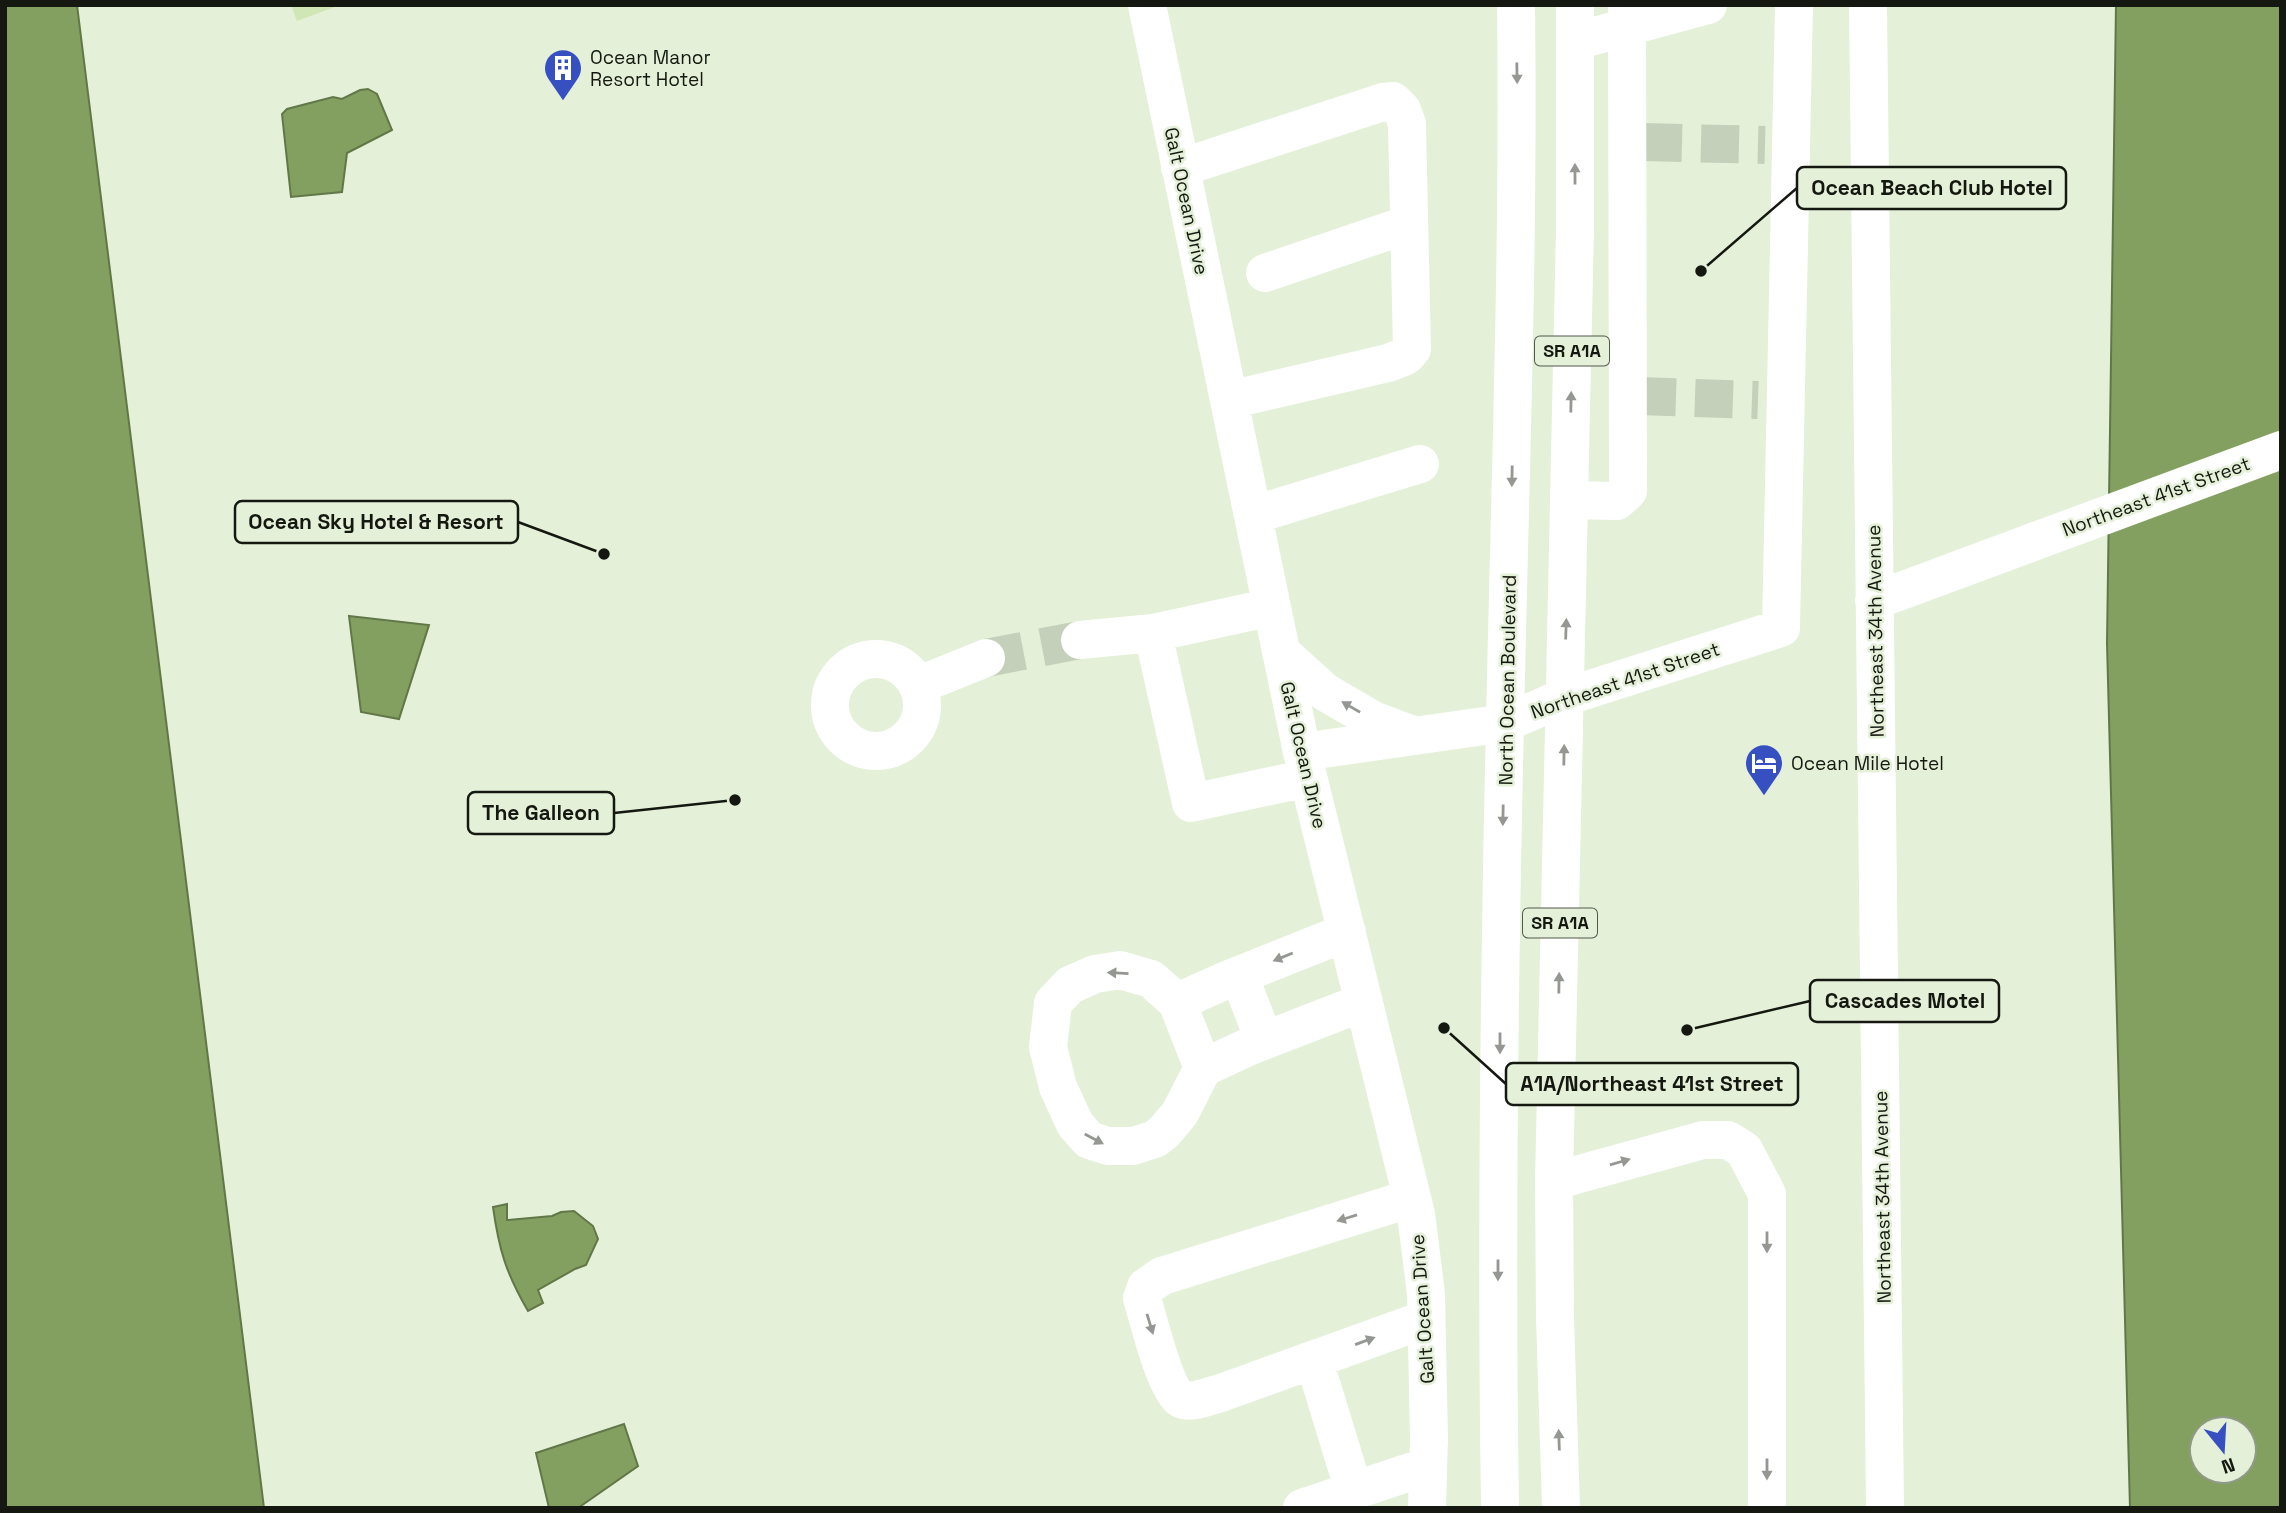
<svg xmlns="http://www.w3.org/2000/svg" width="2286" height="1513" viewBox="0 0 2286 1513" font-family="'Space Grotesk',sans-serif">
	<style>
		.green { fill: #d0e7b5 }
		.water { fill: #83a060; stroke: #627748; stroke-width: 2; fill-rule: evenodd }
		.lines { fill: none; stroke-linecap: round; stroke-linejoin: round }
		.minor-tunnel { stroke: #c5d0ba; stroke-width: 38; stroke-dasharray: 38 19; stroke-linecap: butt }
		.minor { stroke: #fff; stroke-width: 38 }
		.major { stroke: #fff; stroke-width: 38 }
		.oneway { fill: #959793 }
		.labels { text-anchor: middle; stroke-width: 5; stroke-linejoin: round; paint-order: stroke }
		.shield { fill: #e4f0d8; stroke: #52594c; stroke-width: 2 }
		.shield-label { font-size: 18px; font-weight: bold; fill: #141810 }
		.poi-label { font-size: 19px; fill: #141810; stroke: #e4f0d8; text-anchor: start }
		.street-label { font-size: 19px; fill: #141810; stroke: #e4f0d8 }
		.leader { fill: none; stroke: #141810; stroke-width: 2.5 }
		.callout-dot { fill: #141810; stroke: #e4f0d8; stroke-width: 2.5 }
		.callout { fill: #e4f0d8; stroke: #141810; stroke-width: 2.5 }
		.callout-label { font-size: 21px; text-anchor: middle; font-weight: bold; fill: #141810 }
	</style>
	<rect width="100%" height="100%" fill="#e4f0d8"/>
	<path class="green" d="M 291,5 L 340,5 L 297,21 Z"/>
	<path class="water" d="M 5,5 L 77,5 L 264,1508 L 5,1508 Z
		M 2116,5 L 2281,5 L 2281,1508 L 2130,1508 L 2107,643 ZM 2202,1429 L 2244,1429 L 2244,1471 L 2202,1471 Z
		M 368,89 L 377,94 L 392,130 L 347,153 L 342,192 L 291,197 L 282,114 L 287,109 L 333,97 L 342,99 L 360,90 Z
		M 349,616 L 429,625 L 399,719 L 361,712 Z
		M 507,1204 L 507,1220 L 552,1216 L 561,1212 L 574,1211 L 593,1226 L 598,1239 L 586,1265 L 575,1269 L 538,1290 L 543,1303 L 528,1311 C 506,1273 499,1250 493,1207 Z
		M 624,1424 L 638,1466 L 578,1508 L 549,1508 L 536,1453 Z"/>
	<g class="lines">
		<path class="minor-tunnel" d="M 1644,142 L 1765,145
			M 1638,396 L 1758,400
			M 986,658 L 1080,640"/>
		<path class="minor" d="M 1147,5 L 1302,752 L 1416,1214 L 1426,1294 L 1429,1438 L 1427,1508
			M 1868,5 L 1885,1508
			M 1576,41 L 1708,5
			M 1180,168 L 1383,102 L 1393,101 L 1402,110 L 1407,124 L 1412,349 L 1406,356 L 1388,363 L 1229,400
			M 1265,273 L 1409,224
			M 1569,500 L 1617,501 L 1628,491 L 1627,5
			M 1253,515 L 1420,464
			M 1874,601 L 2281,450
			M 1153,633 L 1191,803 L 1308,778
			M 1080,640 L 1153,633 L 1272,607
			M 1281,652 L 1325,692 L 1373,720 L 1413,735
			M830 705a46 46 0 1 1 92 0a46 46 0 1 1-92 0Z
			M 919,685 L 986,658
			M 1302,752 L 1505,723 L 1565,697 L 1781,628 L 1794,5
			M 1239,975 L 1264,1040
			M 1177,1002 L 1222,982 L 1347,932
			M 1203,1068 L 1177,1002 L 1151,979 L 1120,970 L 1095,974 L 1070,985 L 1053,1003 L 1048,1047 L 1058,1087 L 1075,1124 L 1089,1140 L 1108,1146 L 1133,1146 L 1155,1139 L 1164,1132 L 1180,1113 L 1203,1068 L 1248,1047 L 1364,1002
			M 1554,1181 L 1703,1140 L 1728,1140 L 1744,1150 L 1767,1194 L 1767,1508
			M 1412,1198 L 1162,1276 L 1146,1287 L 1142,1298 C 1148,1318 1165,1389 1181,1399 C 1191,1404 1208,1396 1218,1394 L 1426,1319
			M 1314,1360 L 1354,1491
			M 1302,1508 L 1428,1466"/>
		<path class="major" d="M 1500,1508 C 1496,1246 1499,984 1505,722 C 1510,483 1519,244 1516,5
			M 1561,1508 L 1555,1318 L 1554,1181 L 1575,229 L 1575,5"/>
	</g>
	<defs><path id="oneway-solid" d="M-6-.8H1V-3.2L6.5 0L1 3.2V.8H-6Z" transform="scale(1.75)"/></defs>
	<g class="oneway">
		<use href="#oneway-solid" transform="translate(1517 73) rotate(89)"/>
		<use href="#oneway-solid" transform="translate(1575 174) rotate(-90)"/>
		<use href="#oneway-solid" transform="translate(1571 402) rotate(-89)"/>
		<use href="#oneway-solid" transform="translate(1512 476) rotate(91)"/>
		<use href="#oneway-solid" transform="translate(1566 629) rotate(-88)"/>
		<use href="#oneway-solid" transform="translate(1351 707) rotate(-150)"/>
		<use href="#oneway-solid" transform="translate(1564 755) rotate(-89)"/>
		<use href="#oneway-solid" transform="translate(1503 815) rotate(91)"/>
		<use href="#oneway-solid" transform="translate(1283 957) rotate(158)"/>
		<use href="#oneway-solid" transform="translate(1118 973) rotate(-177)"/>
		<use href="#oneway-solid" transform="translate(1559 983) rotate(-89)"/>
		<use href="#oneway-solid" transform="translate(1500 1043) rotate(90)"/>
		<use href="#oneway-solid" transform="translate(1094 1139) rotate(28)"/>
		<use href="#oneway-solid" transform="translate(1620 1162) rotate(-16)"/>
		<use href="#oneway-solid" transform="translate(1347 1218) rotate(163)"/>
		<use href="#oneway-solid" transform="translate(1767 1242) rotate(90)"/>
		<use href="#oneway-solid" transform="translate(1498 1270) rotate(90)"/>
		<use href="#oneway-solid" transform="translate(1150 1324) rotate(73)"/>
		<use href="#oneway-solid" transform="translate(1365 1341) rotate(-20)"/>
		<use href="#oneway-solid" transform="translate(1559 1440) rotate(-92)"/>
		<use href="#oneway-solid" transform="translate(1767 1469) rotate(90)"/>
	</g>
	<defs>
		<symbol id="building-pin" viewBox="-11 -11 22 30"><path d="M0 17L-7.5 6A9.5 9.5 0 1 1 7.5 6Z" fill="#3650c2" stroke="#e4f0d8"/><path d="M-4-6H4V6H1V3H-1V6H-4ZM-2.5-4.3h1.7v1.8h-1.7ZM.8-4.3h1.7v1.8H.8ZM-2.5-1h1.7V.8h-1.7ZM.8-1h1.7V.8H.8Z" fill="#fff"/></symbol>
		<symbol id="hotel-pin" viewBox="-11 -11 22 30"><path d="M0 17L-7.5 6A9.5 9.5 0 1 1 7.5 6Z" fill="#3650c2" stroke="#e4f0d8"/><path d="M-6-4.5h1.5V1H6V5H4.5V3h-9V5H-6ZM-4 0a1.8 1.8 0 1 1 3.6 0ZM.5 0V-2.5h3Q6-2.5 6 0Z" fill="#fff"/></symbol>
	</defs>
	<g fill-rule="evenodd">
		<use href="#building-pin" x="541" y="46" width="44" height="60"/>
		<use href="#hotel-pin" x="1742" y="741" width="44" height="60"/>
	</g>
	<g class="labels">
		<g class="shield">
			<rect x="1535" y="336.5" width="74" height="29" rx="5"/>
			<rect x="1523" y="908.5" width="74" height="29" rx="5"/>
		</g>
		<g class="shield-label">
			<text x="1572" y="357">SR A1A</text>
			<text x="1560" y="929">SR A1A</text>
		</g>
		<g class="poi-label">
			<text x="590" y="64">Ocean Manor<tspan x="590" dy="22">Resort Hotel</tspan></text>
			<text x="1791" y="770">Ocean Mile Hotel</text>
		</g>
		<g class="street-label">
			<text transform="translate(1187 201) rotate(78)" y="7">Galt Ocean Drive</text>
			<text transform="translate(2156 496) rotate(-20)" y="7">Northeast 41st Street</text>
			<text transform="translate(1875 631) rotate(-91)" y="7">Northeast 34th Avenue</text>
			<text transform="translate(1507 680) rotate(-89)" y="7">North Ocean Boulevard</text>
			<text transform="translate(1625 680) rotate(-19)" y="7">Northeast 41st Street</text>
			<text transform="translate(1304 755) rotate(77)" y="7">Galt Ocean Drive</text>
			<text transform="translate(1882 1197) rotate(-91)" y="7">Northeast 34th Avenue</text>
			<text transform="translate(1422 1309) rotate(-94)" y="7">Galt Ocean Drive</text>
		</g>
	</g>
	<path class="leader" d="M1701 271L1797 188M604 554L518 522M735 800L614 813M1687 1030L1810 1001M1444 1028L1506 1084"/>
	<g class="callout-dot">
		<circle cx="1701" cy="271" r="7"/>
		<circle cx="604" cy="554" r="7"/>
		<circle cx="735" cy="800" r="7"/>
		<circle cx="1687" cy="1030" r="7"/>
		<circle cx="1444" cy="1028" r="7"/>
	</g>
	<g class="callout">
		<rect x="1797" y="167" width="269" height="42" rx="7"/>
		<rect x="235" y="501" width="283" height="42" rx="7"/>
		<rect x="468" y="792" width="146" height="42" rx="7"/>
		<rect x="1810" y="980" width="189" height="42" rx="7"/>
		<rect x="1506" y="1063" width="292" height="42" rx="7"/>
	</g>
	<g class="callout-label">
		<text x="1932" y="195">Ocean Beach Club Hotel</text>
		<text x="376" y="529">Ocean Sky Hotel &amp; Resort</text>
		<text x="541" y="820">The Galleon</text>
		<text x="1905" y="1008">Cascades Motel</text>
		<text x="1652" y="1091">A1A/Northeast 41st Street</text>
	</g>
	<rect width="2286" height="1513" fill="none" stroke="#141810" stroke-width="14"/>
	<g transform="translate(2223 1450) rotate(162)"><circle r="33" fill="#e4f0d8" stroke="#919a88" stroke-width="2"/>
	<path d="M0-5L12 26L0 18L-12 26Z" fill="#3650c2"/>
	<text y="-10" font-size="19" font-weight="bold" text-anchor="middle" fill="#141810">N</text>
	</g>
</svg>
